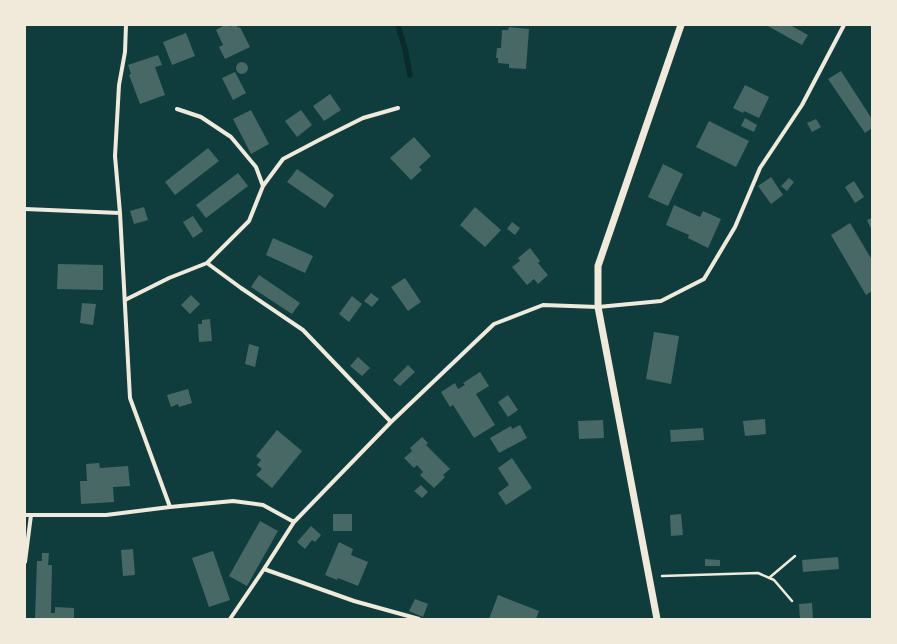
<svg xmlns="http://www.w3.org/2000/svg" width="897" height="644" viewBox="0 0 897 644" font-family="Quicksand,sans-serif">
	<style>
		.lines { fill: none; stroke-linecap: round; stroke-linejoin: round }
		.stream { stroke: #0a2a2b; stroke-width: 5.5 }
		.building { fill: #486865 }
		.path { stroke: #f1e9da; stroke-width: 2.5 }
		.minor { stroke: #f1e9da; stroke-width: 4 }
		.tertiary { stroke: #f1e9da; stroke-width: 7 }
	</style>
	<rect width="100%" height="100%" fill="#0f3d3e"/>
	<g class="lines">
		<path class="stream" d="M 398,25 L 405,49 L 410,75"/>
	</g>
	<path class="building" d="M 225,25 L 229,25 L 230,27 L 234,25 L 237,25 L 238,28 L 240,27 L 250,47 L 225,59 L 219,47 L 223,45 L 216,30 Z
		M 766,25 L 790,25 L 808,35 L 802,45 Z
		M 509,27 L 529,29 L 526,69 L 509,68 L 509,64 L 498,63 L 498,58 L 496,58 L 497,48 L 501,48 L 502,30 L 508,30 Z
		M 186,33 L 195,56 L 172,65 L 163,42 Z
		M 158,55 L 162,65 L 155,67 L 165,95 L 140,104 L 129,75 L 131,74 L 128,65 Z
		M236 68a6 6 0 1 1 12 0a6 6 0 1 1-12 0Z
		M 841,71 L 872,119 L 872,128 L 865,133 L 828,79 Z
		M 235,72 L 246,93 L 233,100 L 222,78 Z
		M 745,85 L 769,97 L 759,118 L 744,111 L 743,113 L 733,108 Z
		M 330,94 L 341,110 L 324,121 L 313,106 Z
		M 251,110 L 269,144 L 251,154 L 233,119 Z
		M 301,110 L 312,125 L 297,137 L 285,121 Z
		M 745,118 L 757,125 L 754,132 L 741,126 Z
		M 816,119 L 821,127 L 812,132 L 807,123 Z
		M 709,121 L 749,141 L 736,167 L 696,147 Z
		M 414,137 L 431,156 L 419,167 L 422,170 L 411,180 L 390,158 Z
		M 208,148 L 219,161 L 175,195 L 165,182 Z
		M 663,164 L 683,174 L 668,206 L 648,197 Z
		M 297,169 L 334,195 L 325,208 L 287,182 Z
		M 238,173 L 248,186 L 206,218 L 196,205 Z
		M 771,177 L 783,195 L 771,204 L 758,186 Z
		M 789,178 L 794,182 L 787,191 L 781,186 Z
		M 854,181 L 864,197 L 855,203 L 845,187 Z
		M 674,205 L 700,217 L 703,211 L 721,219 L 708,248 L 688,238 L 689,235 L 666,225 Z
		M 144,207 L 148,220 L 134,224 L 130,211 Z
		M 475,207 L 501,230 L 485,247 L 460,225 Z
		M 193,216 L 203,231 L 193,238 L 183,222 Z
		M 872,218 L 872,231 L 867,220 Z
		M 512,222 L 520,228 L 515,235 L 507,229 Z
		M 850,223 L 872,260 L 872,291 L 866,295 L 831,235 Z
		M 273,238 L 313,256 L 305,273 L 266,255 Z
		M 530,248 L 540,261 L 538,263 L 548,275 L 538,284 L 534,279 L 527,285 L 512,267 L 520,261 L 518,258 Z
		M 58,264 L 103,265 L 103,290 L 57,289 Z
		M 259,275 L 300,303 L 292,314 L 251,287 Z
		M 405,278 L 421,302 L 408,311 L 391,287 Z
		M 371,293 L 379,299 L 372,307 L 364,301 Z
		M 191,295 L 200,304 L 190,314 L 181,305 Z
		M 352,296 L 362,304 L 349,322 L 339,314 Z
		M 82,303 L 96,304 L 93,325 L 80,323 Z
		M 210,319 L 212,341 L 199,342 L 198,324 L 202,324 L 202,320 Z
		M 654,332 L 679,336 L 671,384 L 646,379 Z
		M 249,344 L 259,347 L 255,367 L 245,364 Z
		M 358,357 L 370,368 L 362,376 L 350,366 Z
		M 408,365 L 415,372 L 400,386 L 393,380 Z
		M 480,372 L 489,386 L 476,394 L 495,425 L 474,438 L 453,405 L 450,407 L 441,392 L 455,383 L 458,389 L 465,385 L 463,383 Z
		M 188,389 L 192,403 L 179,407 L 178,404 L 171,407 L 167,395 Z
		M 508,395 L 518,410 L 508,417 L 498,402 Z
		M 765,419 L 766,434 L 745,436 L 743,421 Z
		M 603,420 L 604,438 L 579,439 L 578,421 Z
		M 520,425 L 527,438 L 499,453 L 490,438 L 511,426 L 512,429 Z
		M 703,428 L 704,440 L 671,442 L 670,430 Z
		M 277,430 L 302,451 L 272,488 L 256,475 L 262,469 L 257,465 L 261,460 L 256,456 Z
		M 422,437 L 428,443 L 426,445 L 450,469 L 443,475 L 445,477 L 434,488 L 420,475 L 423,472 L 417,465 L 414,468 L 404,458 L 412,451 L 410,448 Z
		M 512,458 L 532,488 L 506,505 L 498,493 L 509,485 L 498,468 Z
		M 99,463 L 100,468 L 128,466 L 130,486 L 113,487 L 114,502 L 81,504 L 80,481 L 87,481 L 86,464 Z
		M 421,485 L 428,492 L 422,498 L 414,491 Z
		M 333,514 L 352,514 L 352,531 L 333,531 Z
		M 681,514 L 683,535 L 671,536 L 670,515 Z
		M 260,521 L 278,531 L 247,586 L 229,576 Z
		M 311,526 L 321,535 L 315,542 L 312,540 L 305,549 L 297,542 Z
		M 339,542 L 353,549 L 351,555 L 368,562 L 358,586 L 338,578 L 337,580 L 325,575 Z
		M 133,549 L 135,575 L 123,576 L 121,550 Z
		M 213,551 L 230,600 L 209,607 L 192,558 Z
		M 42,553 L 49,553 L 48,565 L 52,565 L 51,613 L 55,613 L 55,607 L 74,608 L 74,619 L 35,619 L 37,561 L 42,561 Z
		M 838,557 L 839,569 L 803,572 L 802,560 Z
		M 705,559 L 720,560 L 720,566 L 705,566 Z
		M 498,595 L 539,611 L 536,619 L 489,619 Z
		M 415,599 L 428,604 L 423,617 L 409,611 Z
		M 812,603 L 813,619 L 800,619 L 799,604 Z"/>
	<g class="lines">
		<path class="path" d="M 662,576 L 758,573 L 774,580 L 792,601
			M 769,578 L 795,556"/>
		<path class="minor" d="M 126,25 L 125,52 L 119,85 L 115,156 L 120,213 L 130,398 L 170,507
			M 263,186 L 283,159 L 321,139 L 363,118 L 398,108
			M 25,209 L 120,213
			M 207,263 L 241,288 L 303,330 L 391,422
			M 125,300 L 169,278 L 207,263 L 249,221 L 263,186 L 256,167 L 231,137 L 201,117 L 177,109
			M 25,515 L 106,515 L 170,507 L 233,501 L 263,505 L 294,522 L 391,422 L 494,324 L 543,305 L 598,307 L 661,301 L 704,279 L 735,227 L 760,168 L 802,105 L 844,25
			M 294,522 L 264,569 L 354,601 L 419,619
			M 25,562 L 31,515
			M 230,619 L 264,569"/>
		<path class="tertiary" d="M 657,619 L 598,307 L 598,266 L 681,25"/>
	</g>
	<rect width="897" height="644" fill="none" stroke="#f1e9da" stroke-width="52"/>
</svg>
